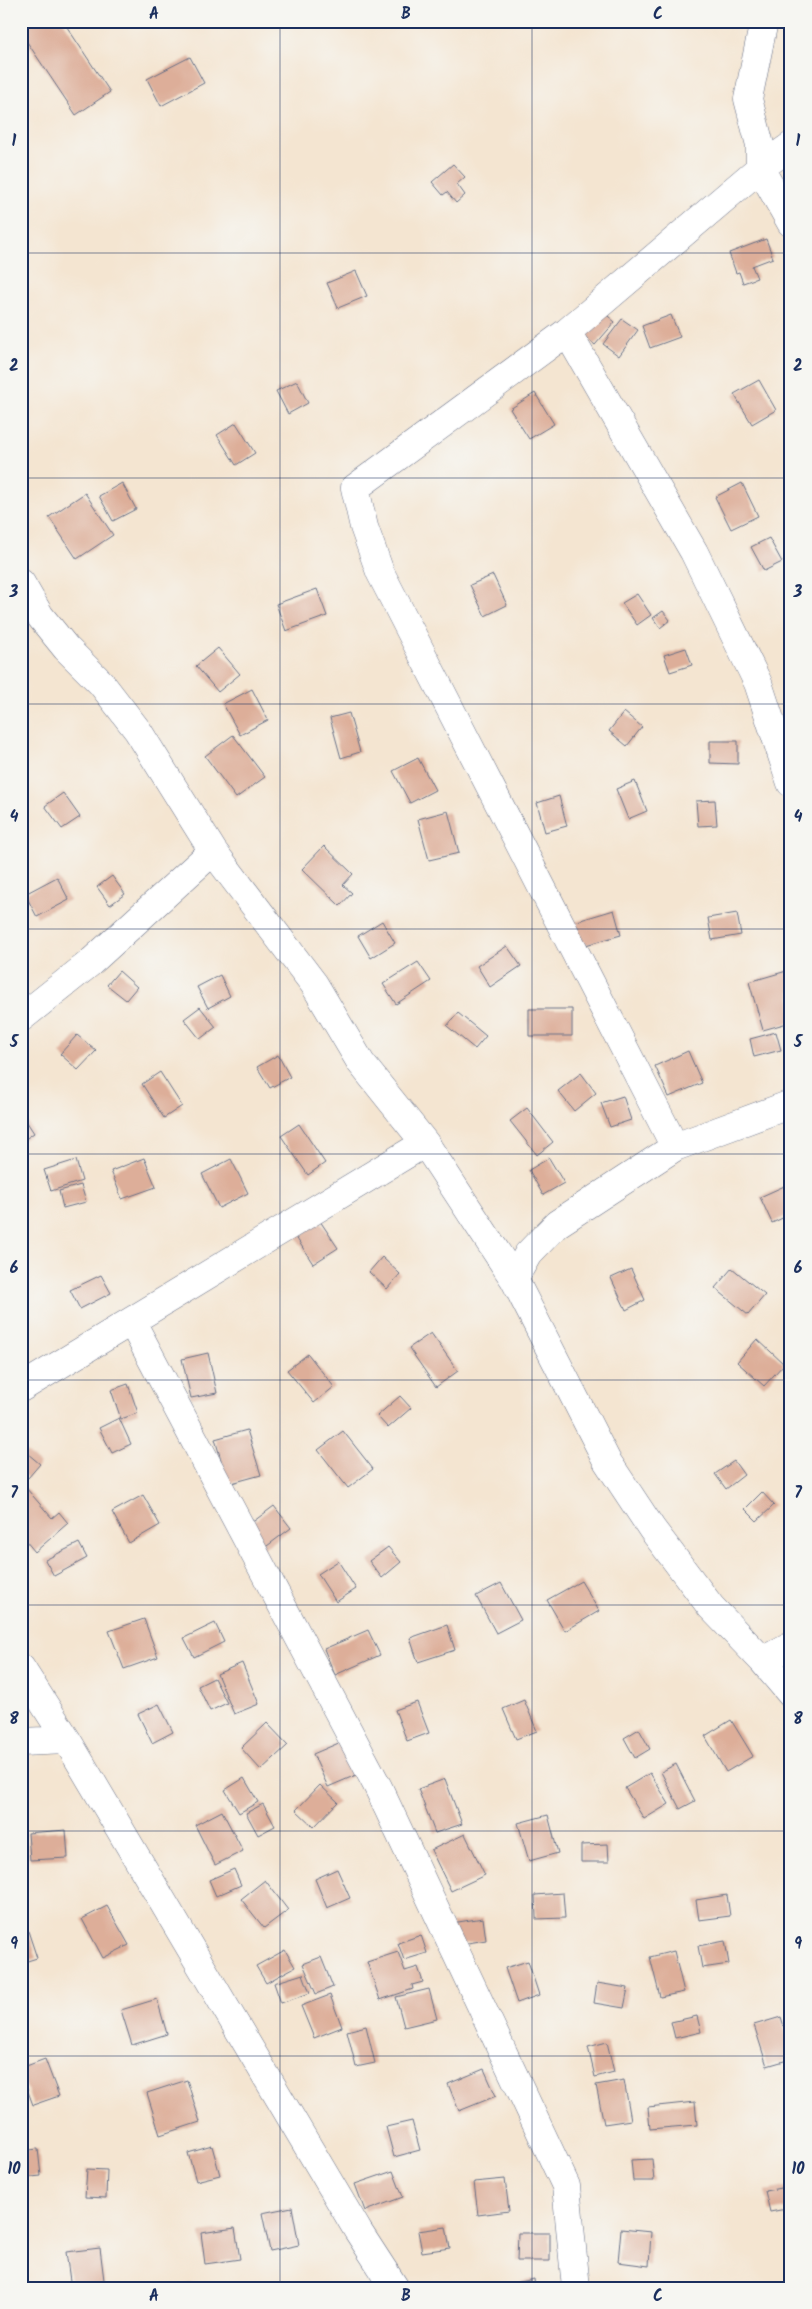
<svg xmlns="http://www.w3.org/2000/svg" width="812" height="2309" viewBox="0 0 812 2309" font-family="Kalam,sans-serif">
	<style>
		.building { fill: #ddae99 }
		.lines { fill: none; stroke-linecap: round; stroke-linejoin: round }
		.minor-casing { stroke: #676f86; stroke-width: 29 }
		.minor { stroke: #fff; stroke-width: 28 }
		.grid { fill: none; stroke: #1b2f5e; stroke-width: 1; stroke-opacity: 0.55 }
		.neatline { fill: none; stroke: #1b2f5e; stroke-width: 2 }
		.grid-label { font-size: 16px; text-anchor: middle; font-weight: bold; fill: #1b2f5e }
	</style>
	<rect width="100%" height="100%" fill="#f6f6f2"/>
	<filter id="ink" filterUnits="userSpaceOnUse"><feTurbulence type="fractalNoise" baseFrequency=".02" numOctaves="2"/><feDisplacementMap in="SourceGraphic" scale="10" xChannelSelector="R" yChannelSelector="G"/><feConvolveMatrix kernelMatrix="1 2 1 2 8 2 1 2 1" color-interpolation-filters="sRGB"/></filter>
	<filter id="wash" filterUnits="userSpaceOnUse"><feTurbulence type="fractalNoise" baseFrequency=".0096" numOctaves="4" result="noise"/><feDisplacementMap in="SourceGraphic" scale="20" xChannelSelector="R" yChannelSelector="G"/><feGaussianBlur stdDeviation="1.12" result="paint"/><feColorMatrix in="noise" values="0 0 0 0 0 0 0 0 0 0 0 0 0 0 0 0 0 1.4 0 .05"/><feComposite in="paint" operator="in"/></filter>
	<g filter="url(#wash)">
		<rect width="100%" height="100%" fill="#f4e5d1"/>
		<g id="blocks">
			<path class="building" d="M 63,21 L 110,92 L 76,115 L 21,33 L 22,21 Z
				M 190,57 L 204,83 L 161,106 L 147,79 Z
				M 453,164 L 465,177 L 457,184 L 465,195 L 456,203 L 447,192 L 443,195 L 432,182 Z
				M 766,239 L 773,258 L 752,266 L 757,278 L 743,283 L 739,272 L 736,273 L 729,253 Z
				M 356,271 L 367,296 L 338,308 L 327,283 Z
				M 602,311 L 615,322 L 595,345 L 582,334 Z
				M 671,315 L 680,337 L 650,348 L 642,326 Z
				M 622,319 L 638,330 L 619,356 L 603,344 Z
				M 759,380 L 776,410 L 752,424 L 734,394 Z
				M 297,381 L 308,403 L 288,414 L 276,391 Z
				M 535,393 L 554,424 L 529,439 L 510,409 Z
				M 236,423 L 255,453 L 236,465 L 217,435 Z
				M 122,483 L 136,509 L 113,521 L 99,496 Z
				M 742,483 L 758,516 L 731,529 L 715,497 Z
				M 85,493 L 113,535 L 77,559 L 49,517 Z
				M 769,538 L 782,562 L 764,571 L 751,547 Z
				M 493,575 L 507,605 L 485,616 L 470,585 Z
				M 317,589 L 327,616 L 286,631 L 276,604 Z
				M 637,594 L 651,615 L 637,625 L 622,603 Z
				M 663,611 L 670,620 L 660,628 L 653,618 Z
				M 218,648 L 240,674 L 218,692 L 196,666 Z
				M 686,648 L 692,665 L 670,672 L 664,655 Z
				M 252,689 L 268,720 L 240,735 L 223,704 Z
				M 624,712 L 642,727 L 627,746 L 609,731 Z
				M 349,713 L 360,752 L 341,758 L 330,718 Z
				M 233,735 L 265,777 L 236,798 L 205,756 Z
				M 710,741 L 738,741 L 738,764 L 710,763 Z
				M 418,758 L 435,790 L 410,803 L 393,771 Z
				M 635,781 L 647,811 L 628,819 L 616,789 Z
				M 63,793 L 80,817 L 62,829 L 45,806 Z
				M 559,796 L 567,826 L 545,832 L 537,803 Z
				M 715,800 L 717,825 L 698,826 L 696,801 Z
				M 448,811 L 459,853 L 429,860 L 418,819 Z
				M 324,846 L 353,874 L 343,885 L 352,893 L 340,906 L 302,869 Z
				M 112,876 L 125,894 L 110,905 L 97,887 Z
				M 57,877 L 69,900 L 37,917 L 25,894 Z
				M 614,910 L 621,935 L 582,946 L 574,922 Z
				M 737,913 L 741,935 L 712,940 L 708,918 Z
				M 382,921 L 395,943 L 371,958 L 358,936 Z
				M 507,946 L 521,966 L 490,987 L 477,966 Z
				M 418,962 L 431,981 L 396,1004 L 383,984 Z
				M 790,970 L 791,1022 L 763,1030 L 749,982 Z
				M 119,971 L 137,987 L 126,1000 L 107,985 Z
				M 220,975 L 230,996 L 208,1008 L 197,987 Z
				M 200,1007 L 216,1027 L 200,1039 L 184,1019 Z
				M 529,1009 L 572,1009 L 572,1036 L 529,1036 Z
				M 458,1013 L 486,1036 L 475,1049 L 447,1026 Z
				M 776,1032 L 781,1050 L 754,1057 L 750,1039 Z
				M 77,1035 L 96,1051 L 78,1070 L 60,1054 Z
				M 688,1051 L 702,1083 L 669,1097 L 655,1066 Z
				M 278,1055 L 290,1077 L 270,1088 L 257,1067 Z
				M 160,1072 L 182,1106 L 164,1118 L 142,1084 Z
				M 581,1073 L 596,1093 L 574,1111 L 558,1091 Z
				M 623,1096 L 631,1120 L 610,1127 L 601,1103 Z
				M 527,1108 L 553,1142 L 537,1155 L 510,1121 Z
				M 21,1113 L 34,1133 L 21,1142 Z
				M 299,1124 L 325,1163 L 308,1175 L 281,1136 Z
				M 144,1158 L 156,1187 L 122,1199 L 111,1171 Z
				M 549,1158 L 564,1183 L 543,1195 L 529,1170 Z
				M 231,1159 L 248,1193 L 219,1208 L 202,1174 Z
				M 76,1160 L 82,1181 L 51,1191 L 44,1170 Z
				M 791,1183 L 791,1214 L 772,1223 L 760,1197 Z
				M 81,1185 L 86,1202 L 63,1208 L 59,1191 Z
				M 318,1218 L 338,1248 L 313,1264 L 294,1234 Z
				M 382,1257 L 400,1274 L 387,1289 L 369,1272 Z
				M 732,1268 L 765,1295 L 748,1315 L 715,1288 Z
				M 631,1269 L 645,1300 L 626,1310 L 611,1278 Z
				M 101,1275 L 111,1293 L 80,1309 L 70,1290 Z
				M 431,1333 L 458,1371 L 436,1387 L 409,1348 Z
				M 757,1339 L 784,1364 L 764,1386 L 737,1362 Z
				M 208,1353 L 217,1393 L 191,1398 L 182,1359 Z
				M 308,1354 L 334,1387 L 314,1403 L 287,1370 Z
				M 128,1384 L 138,1413 L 121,1419 L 111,1390 Z
				M 400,1396 L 411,1408 L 388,1428 L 377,1416 Z
				M 119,1418 L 131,1444 L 112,1453 L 99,1428 Z
				M 247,1430 L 261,1475 L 228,1484 L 215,1439 Z
				M 343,1431 L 373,1469 L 348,1488 L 318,1450 Z
				M 21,1448 L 40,1464 L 28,1478 L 21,1473 Z
				M 734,1461 L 744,1475 L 726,1489 L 715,1474 Z
				M 26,1488 L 52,1518 L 59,1512 L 68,1523 L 35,1552 L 21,1535 L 21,1492 Z
				M 762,1492 L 774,1505 L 757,1521 L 745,1509 Z
				M 143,1495 L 160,1525 L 129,1543 L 112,1512 Z
				M 274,1506 L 291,1528 L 263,1549 L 246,1527 Z
				M 79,1543 L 87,1558 L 54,1576 L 45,1560 Z
				M 388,1547 L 401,1562 L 382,1578 L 369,1561 Z
				M 338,1561 L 356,1589 L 336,1602 L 318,1574 Z
				M 581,1581 L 599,1611 L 565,1631 L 547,1600 Z
				M 501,1583 L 521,1620 L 496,1633 L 476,1596 Z
				M 144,1619 L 158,1657 L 124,1669 L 109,1631 Z
				M 215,1623 L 224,1642 L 194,1657 L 184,1638 Z
				M 447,1625 L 455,1650 L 418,1662 L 410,1638 Z
				M 368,1630 L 380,1655 L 335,1675 L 324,1649 Z
				M 242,1663 L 259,1704 L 234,1714 L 217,1674 Z
				M 214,1678 L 227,1703 L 210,1711 L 198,1686 Z
				M 524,1700 L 537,1731 L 516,1739 L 503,1709 Z
				M 417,1702 L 429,1733 L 407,1741 L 395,1710 Z
				M 159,1704 L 173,1732 L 152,1743 L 138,1714 Z
				M 731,1720 L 753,1756 L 726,1772 L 705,1736 Z
				M 267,1723 L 288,1745 L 261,1770 L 241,1748 Z
				M 639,1729 L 650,1749 L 635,1758 L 624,1738 Z
				M 341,1742 L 356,1775 L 328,1787 L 313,1754 Z
				M 676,1764 L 695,1801 L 680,1809 L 661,1772 Z
				M 650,1773 L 669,1804 L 644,1819 L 625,1788 Z
				M 244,1778 L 258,1802 L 239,1813 L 225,1790 Z
				M 445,1779 L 462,1824 L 435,1833 L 418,1789 Z
				M 320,1785 L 338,1802 L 314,1827 L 296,1810 Z
				M 263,1804 L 275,1826 L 258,1835 L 246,1813 Z
				M 222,1811 L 243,1851 L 215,1865 L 195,1825 Z
				M 548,1815 L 558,1853 L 529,1861 L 518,1823 Z
				M 66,1830 L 68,1858 L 30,1860 L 28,1833 Z
				M 465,1834 L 485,1875 L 451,1891 L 431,1850 Z
				M 608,1844 L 609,1862 L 581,1862 L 581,1845 Z
				M 234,1869 L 241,1885 L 216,1896 L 209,1880 Z
				M 337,1869 L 350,1898 L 327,1908 L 315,1879 Z
				M 265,1880 L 288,1910 L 264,1928 L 241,1899 Z
				M 563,1893 L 565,1918 L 536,1919 L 535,1895 Z
				M 727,1895 L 730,1916 L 699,1920 L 696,1900 Z
				M 107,1906 L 129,1945 L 103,1958 L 82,1919 Z
				M 23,1916 L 37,1958 L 21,1963 L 21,1917 Z
				M 483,1918 L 486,1940 L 456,1945 L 452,1923 Z
				M 421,1935 L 427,1953 L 404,1960 L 398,1943 Z
				M 725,1941 L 729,1964 L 702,1968 L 698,1946 Z
				M 285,1950 L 295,1967 L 266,1983 L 256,1966 Z
				M 674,1951 L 684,1992 L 660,1997 L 650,1957 Z
				M 398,1952 L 405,1971 L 418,1967 L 423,1982 L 412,1985 L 413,1989 L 380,2000 L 367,1962 Z
				M 321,1957 L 333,1987 L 316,1994 L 303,1964 Z
				M 528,1961 L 539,1995 L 517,2003 L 505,1968 Z
				M 303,1974 L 310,1993 L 281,2003 L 274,1983 Z
				M 597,1983 L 628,1988 L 624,2008 L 594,2003 Z
				M 429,1989 L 437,2019 L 404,2027 L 396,1997 Z
				M 330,1995 L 342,2027 L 314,2038 L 301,2006 Z
				M 157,1999 L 167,2034 L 132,2045 L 121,2010 Z
				M 697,2016 L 701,2032 L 675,2038 L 671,2022 Z
				M 781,2017 L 791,2048 L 791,2059 L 767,2066 L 754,2025 Z
				M 366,2026 L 375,2063 L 356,2067 L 347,2031 Z
				M 607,2042 L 614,2072 L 595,2077 L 588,2047 Z
				M 45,2059 L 59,2096 L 33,2105 L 21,2073 L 21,2068 Z
				M 484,2069 L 496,2096 L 459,2111 L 448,2084 Z
				M 187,2080 L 200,2122 L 160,2135 L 147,2093 Z
				M 624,2080 L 631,2120 L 604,2124 L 596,2085 Z
				M 695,2102 L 697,2125 L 650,2129 L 648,2107 Z
				M 412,2121 L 420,2150 L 394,2157 L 386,2127 Z
				M 212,2146 L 220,2175 L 196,2181 L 188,2153 Z
				M 38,2149 L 41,2176 L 21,2178 L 21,2151 Z
				M 652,2159 L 654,2181 L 633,2181 L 631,2160 Z
				M 87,2169 L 107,2170 L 106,2198 L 85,2197 Z
				M 393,2171 L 403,2197 L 365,2211 L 355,2184 Z
				M 505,2179 L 509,2211 L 478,2215 L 474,2182 Z
				M 791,2186 L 791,2208 L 770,2212 L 765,2191 Z
				M 292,2207 L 299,2245 L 270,2251 L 262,2213 Z
				M 446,2227 L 450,2248 L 422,2252 L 418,2231 Z
				M 235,2228 L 240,2259 L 205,2264 L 201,2233 Z
				M 621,2229 L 651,2232 L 649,2266 L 618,2262 Z
				M 518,2233 L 550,2233 L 550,2261 L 517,2261 Z
				M 100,2248 L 105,2288 L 71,2288 L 66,2252 Z
				M 534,2279 L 535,2288 L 503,2288 L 502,2286 Z
				M 193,2283 L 195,2288 L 173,2288 L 173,2287 Z"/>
		</g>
	</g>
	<g filter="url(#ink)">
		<use href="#blocks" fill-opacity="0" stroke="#676f86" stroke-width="1"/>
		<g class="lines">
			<defs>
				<path id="minor" d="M 764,21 L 748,99 L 760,145 L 760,168 L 791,223
					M 567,332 L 694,552 L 758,683 L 791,783
					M 21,583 L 40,616 L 66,648 L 101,683 L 138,731 L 213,851 L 314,984 L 361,1063 L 425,1143 L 514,1279 L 607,1461 L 652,1529 L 711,1607 L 763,1661 L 791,1694
					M 21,1018 L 90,963 L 213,851
					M 675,1147 L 380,572 L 364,527 L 355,488 L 567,332 L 760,168 L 791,146
					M 514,1279 L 528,1254 L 557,1224 L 675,1147 L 791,1104
					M 132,1322 L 378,1787 L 566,2186 L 576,2288
					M 21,1388 L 425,1143
					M 763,1661 L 791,1645
					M 21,1668 L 67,1740 L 358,2231 L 395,2288
					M 21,1742 L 67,1740"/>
			</defs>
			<use href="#minor" class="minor-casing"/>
			<use href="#minor" class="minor"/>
		</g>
	</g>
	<path class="grid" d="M 280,21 L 280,2288M 532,21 L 532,2288M 21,253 L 791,253M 21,478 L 791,478M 21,704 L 791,704M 21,929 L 791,929M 21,1154 L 791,1154M 21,1380 L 791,1380M 21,1605 L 791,1605M 21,1831 L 791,1831M 21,2056 L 791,2056"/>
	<rect width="812" height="2309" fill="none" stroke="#f6f6f2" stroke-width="55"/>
	<rect x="28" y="28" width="756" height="2254" class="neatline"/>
	<g class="grid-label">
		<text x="154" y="19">A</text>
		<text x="406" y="19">B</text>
		<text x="658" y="19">C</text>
		<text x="14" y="146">1</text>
		<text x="798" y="146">1</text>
		<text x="14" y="371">2</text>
		<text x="798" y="371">2</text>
		<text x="14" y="597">3</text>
		<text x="798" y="597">3</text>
		<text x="14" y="822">4</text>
		<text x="798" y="822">4</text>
		<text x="14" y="1047">5</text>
		<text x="798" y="1047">5</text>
		<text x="14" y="1273">6</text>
		<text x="798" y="1273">6</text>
		<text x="14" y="1498">7</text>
		<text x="798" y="1498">7</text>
		<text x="14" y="1724">8</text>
		<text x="798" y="1724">8</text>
		<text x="14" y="1949">9</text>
		<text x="798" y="1949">9</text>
		<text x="14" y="2174">10</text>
		<text x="798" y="2174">10</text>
		<text x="154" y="2301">A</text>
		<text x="406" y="2301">B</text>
		<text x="658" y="2301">C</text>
	</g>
</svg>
